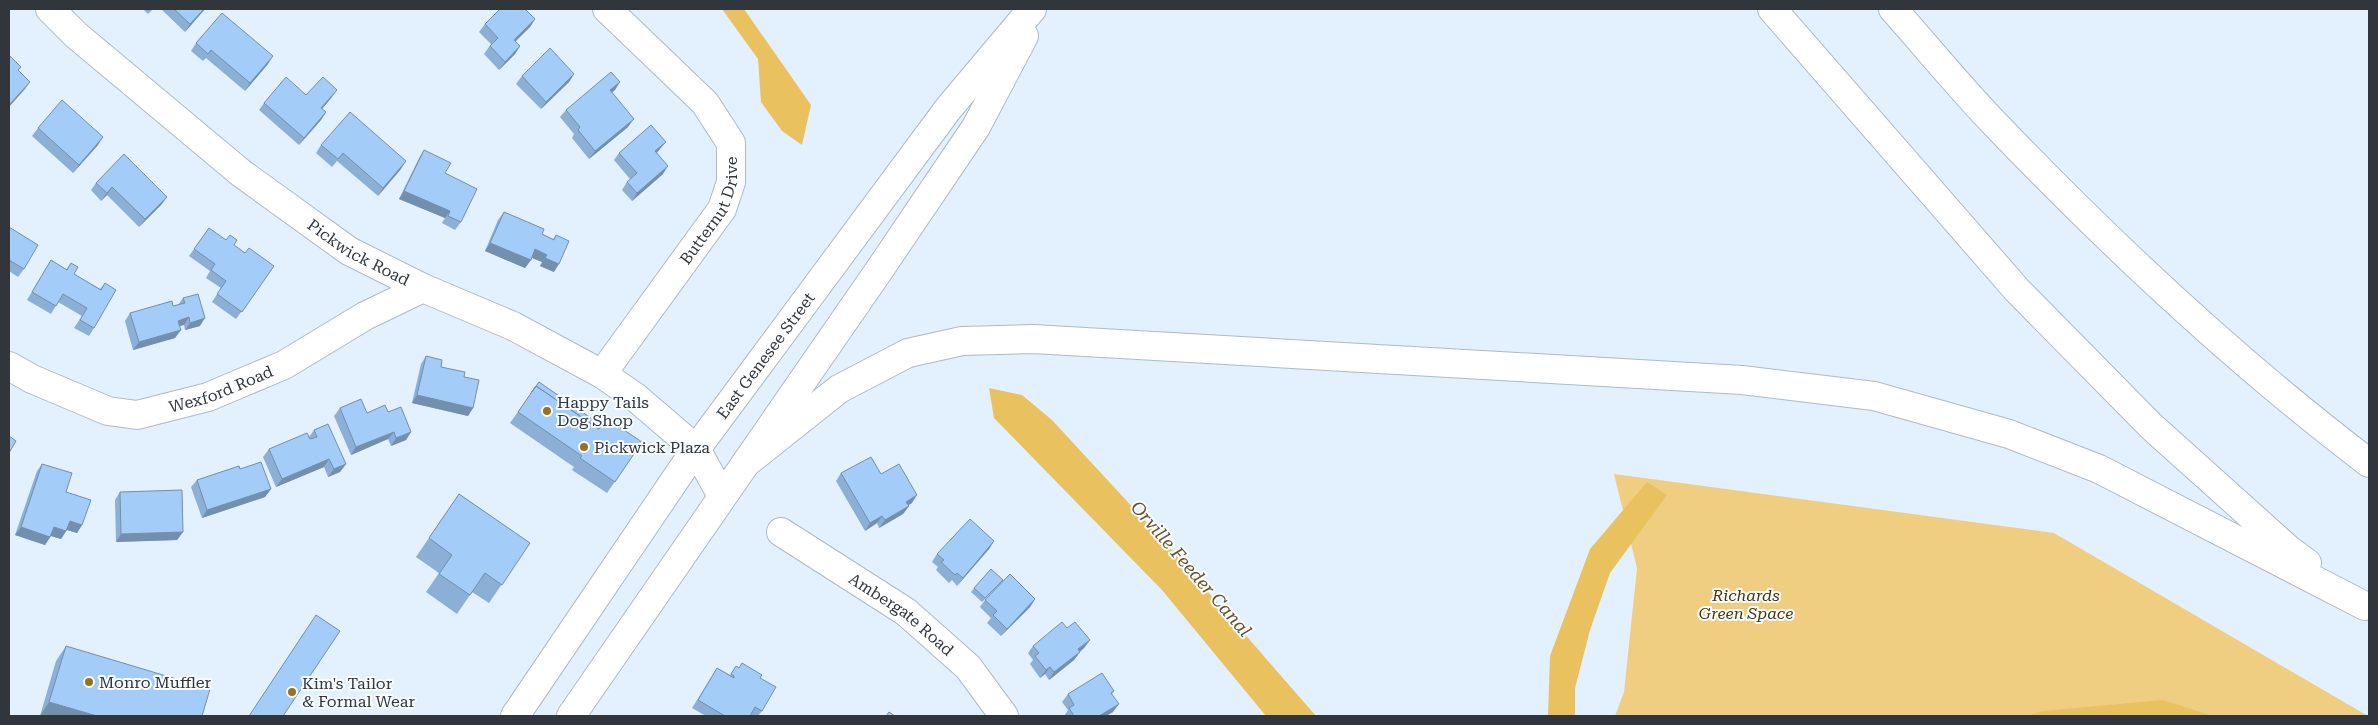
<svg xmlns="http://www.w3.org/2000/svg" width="2378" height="725" viewBox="0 0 2378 725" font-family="'Roboto Serif',serif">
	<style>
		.green { fill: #efce81 }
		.water { fill: #eac15f }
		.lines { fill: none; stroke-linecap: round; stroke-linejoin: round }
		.minor-casing { stroke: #adbac7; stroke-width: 30 }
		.primary-casing { stroke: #adbac7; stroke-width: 30 }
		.motorway-casing { stroke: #adbac7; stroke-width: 30 }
		.minor { stroke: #fff; stroke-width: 28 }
		.primary { stroke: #fff; stroke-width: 28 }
		.motorway { stroke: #fff; stroke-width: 28 }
		.wall { fill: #8cafd5 }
		.shaded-wall { fill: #728fae }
		.building { fill: #a3ccf8; stroke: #728fae }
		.poi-dot { fill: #94731b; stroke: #f9fcff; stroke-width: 2 }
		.labels { text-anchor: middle; stroke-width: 4; stroke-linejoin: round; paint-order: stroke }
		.street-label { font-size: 16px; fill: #31363c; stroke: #f9fcff }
		.poi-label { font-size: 16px; fill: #31363c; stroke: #f9fcff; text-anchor: start }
		.park-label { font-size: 16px; font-style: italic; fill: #46360a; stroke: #f9fcff }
		.water-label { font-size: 18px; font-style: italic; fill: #635129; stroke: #f9fcff }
	</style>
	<rect width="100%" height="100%" fill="#e3f0fe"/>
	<path class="green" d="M 1614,474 L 2054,533 L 2368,716 L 1615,716 L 1624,692 L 1637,568 Z"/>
	<path class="water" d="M 722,9 L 744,9 L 811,105 L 802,145 L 782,131 L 761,102 L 758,59 Z
		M 989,388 L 1022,395 L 1052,420 L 1162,539 L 1316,716 L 1266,716 L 1162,590 L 994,418 Z
		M 1647,482 L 1667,495 L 1610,573 L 1590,630 L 1575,688 L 1575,716 L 1548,716 L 1550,656 L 1590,549 Z
		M 2163,700 L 2213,716 L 2026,716 L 2043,711 Z"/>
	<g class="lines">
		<defs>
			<g id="minor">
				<path id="s1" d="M 50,9 L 76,35 L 241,173 L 349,251 L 423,288 L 513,326 L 602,374 L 634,396 L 696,449"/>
				<path id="s2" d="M 9,366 L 32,379 L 108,411 L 137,415 L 208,397 L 284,365 L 365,316 L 423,288"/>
				<path id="s3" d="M 602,374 L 722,209 L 731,182 L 731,143 L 705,103 L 607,9"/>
				<path id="s4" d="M 781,532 L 906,612 L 968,667 L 1004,716"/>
			</g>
			<g id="primary">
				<path d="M 696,449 L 722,496"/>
				<path id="s5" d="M 515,716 L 696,449 L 948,109 L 1032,9"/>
				<path d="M 571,716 L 880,269 L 976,127 L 1024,36"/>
			</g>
			<path id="motorway" d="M 1772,9 L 2017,290 L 2151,426 L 2288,549 L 2307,563
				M 1893,9 C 1927,47 1960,88 1996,125 C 2112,246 2236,362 2369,463
				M 746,463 L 839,389 L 908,353 L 962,341 L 1033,339 L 1742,380 L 1874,396 L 2009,434 L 2099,469 L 2365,606"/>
		</defs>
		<use href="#minor" class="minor-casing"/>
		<use href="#primary" class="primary-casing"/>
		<use href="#motorway" class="motorway-casing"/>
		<use href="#minor" class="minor"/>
		<use href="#primary" class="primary"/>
		<use href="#motorway" class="motorway"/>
	</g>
	<path class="wall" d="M 143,9 L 153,9 L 148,14 Z
		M 161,9 L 205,9 L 185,32 Z
		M 535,19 L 530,27 L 515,41 L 520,46 L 515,54 L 499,70 L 484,54 L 491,44 L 479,32 L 485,24 Z
		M 196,43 L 268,64 L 245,91 L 206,58 L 203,61 L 191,51 Z
		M 574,74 L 569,82 L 541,109 L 516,84 L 522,76 Z
		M 615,90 L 612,92 L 628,127 L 589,159 L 572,138 L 574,134 L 560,117 L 566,110 Z
		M 306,95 L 332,97 L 322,109 L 326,112 L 321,120 L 299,145 L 259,110 L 264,103 Z
		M 38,128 L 98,145 L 73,173 L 32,136 Z
		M 321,145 L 401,169 L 378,196 L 337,161 L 332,167 L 316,153 Z
		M 660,149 L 657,153 L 663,174 L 632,201 L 622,190 L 627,182 L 630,179 L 614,160 L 619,153 Z
		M 424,150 L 445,173 L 461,222 L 455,230 L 442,223 L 445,218 L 399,199 L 419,158 Z
		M 96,183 L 167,197 L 161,205 L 139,227 L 107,195 L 101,201 L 91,190 Z
		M 504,212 L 542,234 L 553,239 L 556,235 L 554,272 L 540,266 L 542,262 L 532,258 L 525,268 L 485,251 L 498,220 Z
		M 9,227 L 24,269 L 18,277 L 9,271 Z
		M 209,228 L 245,253 L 274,266 L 236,319 L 212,302 L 221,288 L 206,278 L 210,271 L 189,256 Z
		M 51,260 L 66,270 L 71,263 L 74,274 L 100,289 L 105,283 L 94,328 L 89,336 L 74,328 L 82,316 L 58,302 L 51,314 L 27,300 Z
		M 183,298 L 200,326 L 185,330 L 184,325 L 179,326 L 175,338 L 133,350 L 125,321 L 130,313 L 178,305 Z
		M 426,356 L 441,367 L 464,377 L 473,408 L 468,416 L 412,403 L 421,364 Z
		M 539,382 L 601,425 L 642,442 L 607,493 L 572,470 L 574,467 L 510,423 Z
		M 340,408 L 367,413 L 388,412 L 411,432 L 406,440 L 391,446 L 388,439 L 351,455 L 334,416 Z
		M 314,430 L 346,464 L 340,472 L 328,477 L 324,467 L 276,487 L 263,457 L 269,449 L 309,437 Z
		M 42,464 L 66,492 L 82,525 L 77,533 L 67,530 L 61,539 L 51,536 L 45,545 L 15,535 L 37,471 Z
		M 841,473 L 881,474 L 912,503 L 908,505 L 909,506 L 903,514 L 879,528 L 877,523 L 865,531 L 836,481 Z
		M 197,480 L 271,489 L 265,497 L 202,518 L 191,487 Z
		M 120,492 L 183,532 L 177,540 L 116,542 L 115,500 Z
		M 459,494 L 530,543 L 489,603 L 472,592 L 457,614 L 426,592 L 439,573 L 416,557 Z
		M 994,541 L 989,549 L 957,586 L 952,580 L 949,583 L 936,570 L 938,567 L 932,562 L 937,554 Z
		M 1003,580 L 1000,584 L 982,602 L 971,592 L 974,588 Z
		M 1035,599 L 1030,607 L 1001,636 L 987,623 L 991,618 L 980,607 L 985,600 Z
		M 1090,640 L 1084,648 L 1080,652 L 1074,660 L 1049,680 L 1045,674 L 1040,678 L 1030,664 L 1033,660 L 1028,653 L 1033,646 Z
		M 66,646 L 202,716 L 40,716 L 56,661 Z
		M 736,666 L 760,678 L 762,711 L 758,716 L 752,716 L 751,715 L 750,716 L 706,716 L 692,708 L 717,668 L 730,675 Z
		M 1114,691 L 1112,694 L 1113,712 L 1106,716 L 1064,716 L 1068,710 L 1062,702 L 1068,694 Z"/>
	<path class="shaded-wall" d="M 204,9 L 205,9 L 185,32 L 190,24 Z
		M 535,19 L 530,27 L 509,48 L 514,40 Z
		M 520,46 L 515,54 L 499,70 L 505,62 Z
		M 273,56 L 268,64 L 245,91 L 250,83 Z
		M 574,74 L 569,82 L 541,109 L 546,102 Z
		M 30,82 L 25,89 L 9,107 L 9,105 Z
		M 620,82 L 615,90 L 605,98 L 610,90 Z
		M 337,90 L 332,97 L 316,116 L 321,108 Z
		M 326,112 L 321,120 L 299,145 L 304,138 Z
		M 634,119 L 628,127 L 589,159 L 595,151 Z
		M 103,137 L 98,145 L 73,173 L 79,165 Z
		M 666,142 L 660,149 L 650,159 L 655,151 Z
		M 406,161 L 401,169 L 378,196 L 383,188 Z
		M 668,166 L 663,174 L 632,201 L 637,193 Z
		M 112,187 L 107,195 L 101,201 L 107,193 Z
		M 404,191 L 450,211 L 445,218 L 399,199 Z
		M 167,197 L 161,205 L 139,227 L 145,219 Z
		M 490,243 L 531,260 L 525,268 L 485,251 Z
		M 535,249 L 547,255 L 542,262 L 530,257 Z
		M 545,258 L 559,264 L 554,272 L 540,266 Z
		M 189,317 L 184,325 L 172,328 L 178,321 Z
		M 205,318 L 200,326 L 185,330 L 190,323 Z
		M 181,330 L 175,338 L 133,350 L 139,342 Z
		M 417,395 L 473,408 L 468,416 L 412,403 Z
		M 394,432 L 388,439 L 351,455 L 356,447 Z
		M 411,432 L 406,440 L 391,446 L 396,438 Z
		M 329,459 L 324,467 L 276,487 L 282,479 Z
		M 346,464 L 340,472 L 328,477 L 334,469 Z
		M 271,489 L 265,497 L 202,518 L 207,510 Z
		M 917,495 L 912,503 L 900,510 L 906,502 Z
		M 909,506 L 903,514 L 879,528 L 885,520 Z
		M 882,516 L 877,523 L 865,531 L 870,523 Z
		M 70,521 L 82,525 L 77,533 L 64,529 Z
		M 21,527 L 50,537 L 45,545 L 15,535 Z
		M 54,527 L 66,531 L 61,539 L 48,535 Z
		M 183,532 L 177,540 L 116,542 L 121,534 Z
		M 994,541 L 989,549 L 957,586 L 963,578 Z
		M 1035,599 L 1030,607 L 1001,636 L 1007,629 Z
		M 1090,640 L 1084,648 L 1073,657 L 1078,649 Z
		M 1080,652 L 1074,660 L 1049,680 L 1054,672 Z
		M 1050,667 L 1045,674 L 1040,678 L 1046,670 Z
		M 49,702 L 97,716 L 40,716 Z
		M 1119,704 L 1113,712 L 1106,716 L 1099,716 Z"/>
	<path class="building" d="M 174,9 L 204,9 L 190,24 Z
		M 500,9 L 525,9 L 535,19 L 514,40 L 520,46 L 505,62 L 490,46 L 498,38 L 485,24 Z
		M 222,13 L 273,56 L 250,83 L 211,50 L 208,54 L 196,43 Z
		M 550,48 L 574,74 L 546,102 L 522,76 Z
		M 9,55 L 21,67 L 18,70 L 30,82 L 9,105 Z
		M 611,72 L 620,82 L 610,90 L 634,119 L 595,151 L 578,130 L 580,127 L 566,110 Z
		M 286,77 L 306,95 L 323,77 L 337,90 L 321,108 L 326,112 L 304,138 L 264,103 Z
		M 62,100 L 103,137 L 79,165 L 38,128 Z
		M 350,112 L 406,161 L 383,188 L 343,153 L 338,159 L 321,145 Z
		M 651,125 L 666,142 L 655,151 L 668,166 L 637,193 L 627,182 L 637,173 L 619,153 Z
		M 424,150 L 451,163 L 445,173 L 477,189 L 461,222 L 448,216 L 450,211 L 404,191 Z
		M 124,154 L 167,197 L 145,219 L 112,187 L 107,193 L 96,183 Z
		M 504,212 L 544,229 L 542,234 L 554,240 L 556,235 L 569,241 L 559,264 L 545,258 L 547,255 L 535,249 L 531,260 L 490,243 Z
		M 9,227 L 38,245 L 24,269 L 9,260 Z
		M 209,228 L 226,240 L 230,235 L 237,240 L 234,245 L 245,253 L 249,248 L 274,266 L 242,312 L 217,294 L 226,281 L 211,270 L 215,264 L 194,249 Z
		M 51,260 L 67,270 L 71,263 L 78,267 L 74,274 L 101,290 L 105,283 L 116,290 L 94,328 L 80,320 L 87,308 L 63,294 L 56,306 L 32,292 Z
		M 198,294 L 205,318 L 190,323 L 189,317 L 178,321 L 181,330 L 139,342 L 130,313 L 172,301 L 173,306 L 185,303 L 183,298 Z
		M 426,356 L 442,360 L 441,367 L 465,372 L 464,377 L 479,380 L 473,408 L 417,395 Z
		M 539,382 L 601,425 L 599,429 L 536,386 L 531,393 Z
		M 536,386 L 599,429 L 606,418 L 642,442 L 615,482 L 580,458 L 582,456 L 518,412 Z
		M 361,399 L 367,413 L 385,405 L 388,412 L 401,407 L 411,432 L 396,438 L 394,432 L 356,447 L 340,408 Z
		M 328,424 L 346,464 L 334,469 L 329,459 L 282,479 L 269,449 L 307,433 L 310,439 L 317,437 L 314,430 Z
		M 9,436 L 16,441 L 9,453 Z
		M 871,457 L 881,474 L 899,464 L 917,495 L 906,502 L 909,506 L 885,520 L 882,516 L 870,523 L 841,473 Z
		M 261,462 L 271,489 L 207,510 L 197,480 L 239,466 L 240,469 Z
		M 42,464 L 72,473 L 66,492 L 91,500 L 82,525 L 70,521 L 66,531 L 54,527 L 50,537 L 21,527 Z
		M 182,490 L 183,532 L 121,534 L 120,492 Z
		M 459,494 L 530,543 L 502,585 L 485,573 L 470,595 L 439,574 L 452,555 L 429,538 Z
		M 970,519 L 994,541 L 963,578 L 957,573 L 955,575 L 941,562 L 944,560 L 937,554 Z
		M 991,569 L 1003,580 L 985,598 L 974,588 Z
		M 1010,574 L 1035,599 L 1007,629 L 993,615 L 997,611 L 985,600 Z
		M 316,615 L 340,631 L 283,716 L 249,716 Z
		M 1062,622 L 1067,628 L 1075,622 L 1090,640 L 1078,649 L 1080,652 L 1054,672 L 1050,667 L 1046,670 L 1035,656 L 1039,653 L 1033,646 Z
		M 66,646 L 210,689 L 202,716 L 97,716 L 49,702 Z
		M 742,663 L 762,675 L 760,678 L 776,687 L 762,711 L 755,707 L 750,716 L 725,716 L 698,700 L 717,668 L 734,678 L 734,676 L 731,674 L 736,666 L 739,668 Z
		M 1102,673 L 1114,691 L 1111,693 L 1119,704 L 1099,716 L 1074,716 L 1069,708 L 1074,705 L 1068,694 Z
		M 889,712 L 895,716 L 886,716 Z"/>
	<g class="poi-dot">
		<circle cx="547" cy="411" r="5"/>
		<circle cx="584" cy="447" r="5"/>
		<circle cx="89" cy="682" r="5"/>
		<circle cx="292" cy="692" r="5"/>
	</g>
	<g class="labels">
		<g class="street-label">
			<text dy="6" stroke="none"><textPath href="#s3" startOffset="198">Butternut Drive</textPath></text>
			<text dy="6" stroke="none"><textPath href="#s1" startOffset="394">Pickwick Road</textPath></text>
			<text dy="6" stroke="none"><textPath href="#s5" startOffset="439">East Genesee Street</textPath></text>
			<text dy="6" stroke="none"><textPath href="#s2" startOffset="226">Wexford Road</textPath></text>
			<text dy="6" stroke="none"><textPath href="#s4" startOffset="146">Ambergate Road</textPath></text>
		</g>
		<g class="poi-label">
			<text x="557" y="408">Happy Tails<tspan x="557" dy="18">Dog Shop</tspan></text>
			<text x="594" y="453">Pickwick Plaza</text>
			<text x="99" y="688">Monro Muffler</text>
			<text x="302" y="689">Kim's Tailor<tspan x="302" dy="18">&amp; Formal Wear</tspan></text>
		</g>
		<g class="park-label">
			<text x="1746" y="601">Richards<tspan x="1746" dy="18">Green Space</tspan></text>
		</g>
		<g class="water-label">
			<text transform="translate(1191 569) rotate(49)" y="6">Orville Feeder Canal</text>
		</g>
	</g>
	<rect width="2378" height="725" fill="none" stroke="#31363c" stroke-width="20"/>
</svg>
